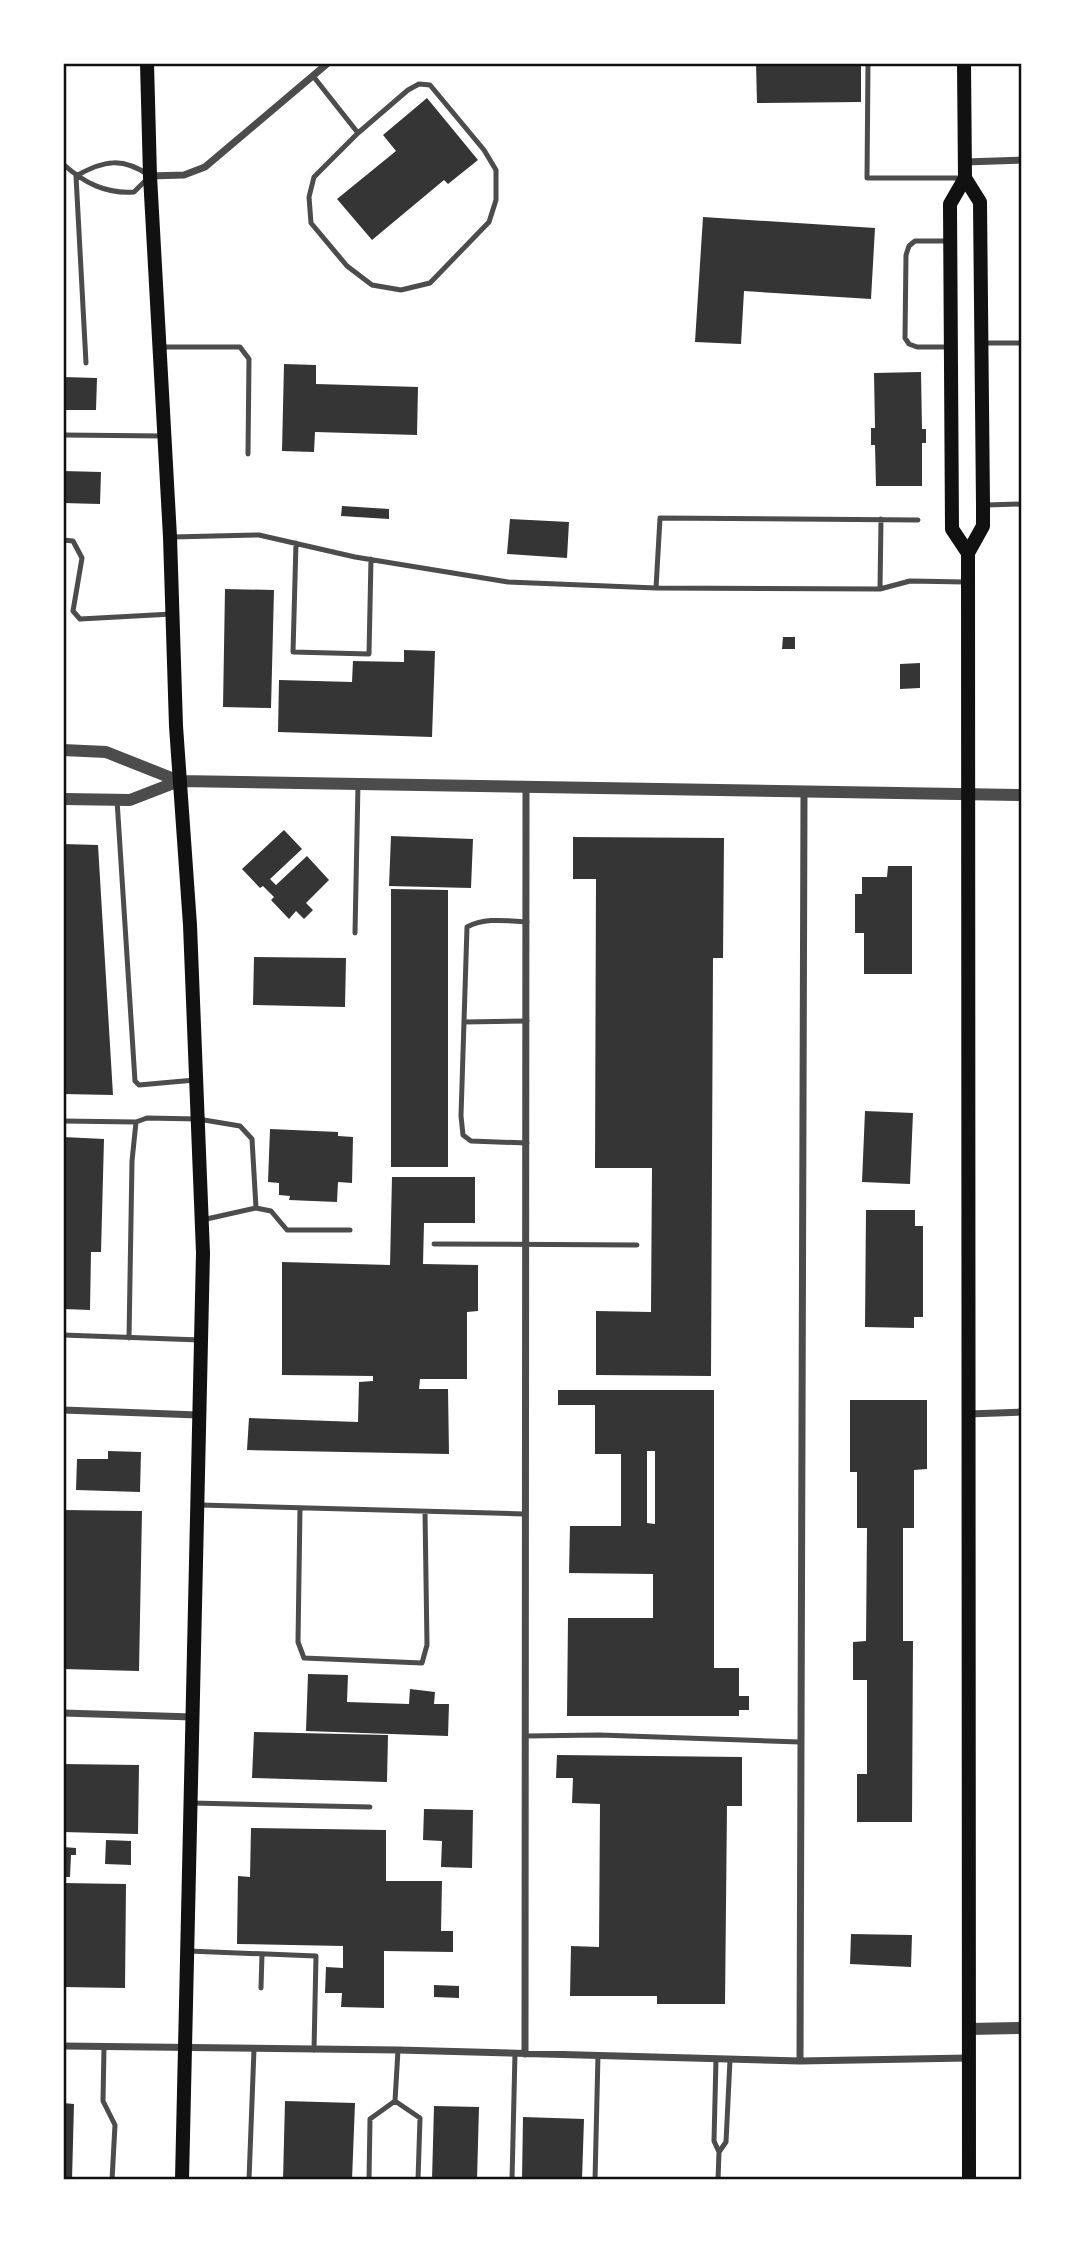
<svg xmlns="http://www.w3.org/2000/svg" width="1085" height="2243" viewBox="0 0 1085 2243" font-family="'PT Sans',sans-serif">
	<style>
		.building { fill: #353535; fill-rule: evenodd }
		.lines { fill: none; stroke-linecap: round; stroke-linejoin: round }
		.service { stroke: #4c4c4c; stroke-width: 5 }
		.minor { stroke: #4c4c4c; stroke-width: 7 }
		.tertiary { stroke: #4c4c4c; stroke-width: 12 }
		.secondary { stroke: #111; stroke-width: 14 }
		.neatline { fill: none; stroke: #111; stroke-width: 2.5 }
	</style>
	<rect width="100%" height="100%" fill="#fff"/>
	<path class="building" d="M 756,63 L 861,63 L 861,102 L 757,103 Z
		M 427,98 L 478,160 L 448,184 L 444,180 L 372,240 L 337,199 L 396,151 L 383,135 Z
		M 703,217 L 875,228 L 871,299 L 744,291 L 741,344 L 695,342 Z
		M 284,364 L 316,365 L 316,384 L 418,387 L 417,435 L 315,432 L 314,452 L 282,451 Z
		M 921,372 L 922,429 L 926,429 L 926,443 L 922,443 L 922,486 L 876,486 L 875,445 L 871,445 L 871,428 L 875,428 L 874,373 Z
		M 63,377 L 97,378 L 96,410 L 63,410 Z
		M 63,471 L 101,472 L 100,504 L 63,503 Z
		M 342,506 L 389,509 L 389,519 L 341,516 Z
		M 510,519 L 569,522 L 567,558 L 507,554 Z
		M 225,589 L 274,590 L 271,708 L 223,707 Z
		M 783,637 L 795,637 L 795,649 L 782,649 Z
		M 404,650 L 435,651 L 432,737 L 278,732 L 279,680 L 352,682 L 353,661 L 404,662 Z
		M 920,663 L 920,688 L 900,689 L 900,664 Z
		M 284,830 L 302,849 L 270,879 L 276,885 L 307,856 L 329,880 L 306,903 L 313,910 L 304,919 L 296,911 L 289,919 L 271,900 L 274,897 L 263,886 L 260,888 L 242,869 Z
		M 391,836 L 473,839 L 471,888 L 389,886 Z
		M 573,837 L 724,838 L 723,958 L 713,958 L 711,1376 L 596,1375 L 596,1311 L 651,1312 L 652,1168 L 595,1168 L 596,879 L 573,879 Z
		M 63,844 L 98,845 L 113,1095 L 63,1094 Z
		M 888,866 L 912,866 L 912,974 L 864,974 L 864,933 L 855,933 L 855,894 L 862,894 L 862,877 L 887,877 Z
		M 391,889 L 448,890 L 448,1167 L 391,1167 Z
		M 254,957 L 346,958 L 345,1007 L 253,1005 Z
		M 865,1111 L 913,1113 L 910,1184 L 862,1182 Z
		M 270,1129 L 338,1132 L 338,1136 L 353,1137 L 352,1183 L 338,1182 L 337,1202 L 289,1200 L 290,1196 L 279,1195 L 279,1183 L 268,1182 Z
		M 63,1137 L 104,1139 L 101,1252 L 91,1252 L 90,1310 L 63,1309 Z
		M 392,1177 L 475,1177 L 475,1223 L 424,1223 L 423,1264 L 478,1265 L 478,1311 L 467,1312 L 467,1379 L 420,1379 L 419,1389 L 448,1389 L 449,1454 L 247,1450 L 249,1418 L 358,1422 L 359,1382 L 373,1381 L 373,1376 L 282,1375 L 282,1262 L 390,1265 Z
		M 866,1210 L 915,1210 L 915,1226 L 923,1226 L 923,1317 L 914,1317 L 914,1328 L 865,1327 Z
		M 558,1390 L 714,1390 L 714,1668 L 739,1668 L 739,1696 L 749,1696 L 749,1710 L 739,1710 L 739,1716 L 567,1716 L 568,1618 L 653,1618 L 653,1574 L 569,1573 L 570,1526 L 621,1526 L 621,1454 L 595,1454 L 595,1405 L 558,1405 ZM 647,1451 L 655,1451 L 655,1524 L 647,1523 Z
		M 850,1400 L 927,1400 L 927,1469 L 914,1470 L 914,1528 L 903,1528 L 903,1641 L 913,1641 L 912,1822 L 857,1822 L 857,1774 L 867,1774 L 867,1680 L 853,1680 L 853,1642 L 866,1641 L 867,1528 L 857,1528 L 857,1472 L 850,1472 Z
		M 108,1451 L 141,1452 L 140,1492 L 76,1490 L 77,1459 L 108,1459 Z
		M 63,1510 L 142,1511 L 139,1671 L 63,1669 Z
		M 308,1674 L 348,1675 L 347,1702 L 409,1704 L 410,1689 L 435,1692 L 434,1704 L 449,1704 L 448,1736 L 306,1731 Z
		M 254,1732 L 388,1735 L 387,1782 L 252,1778 Z
		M 557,1755 L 742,1757 L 742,1806 L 727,1806 L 725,2004 L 657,2004 L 657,1996 L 570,1996 L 571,1946 L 599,1947 L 600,1804 L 572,1803 L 573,1778 L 556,1778 Z
		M 63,1764 L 139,1765 L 138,1834 L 63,1832 Z
		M 424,1809 L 473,1810 L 472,1868 L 441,1867 L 442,1841 L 423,1840 Z
		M 251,1828 L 386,1830 L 386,1881 L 442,1881 L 441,1931 L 453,1931 L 453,1952 L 384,1951 L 384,2008 L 341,2007 L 342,1993 L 325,1993 L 326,1967 L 343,1968 L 343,1946 L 237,1944 L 238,1876 L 250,1877 Z
		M 106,1840 L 131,1841 L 131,1865 L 105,1864 Z
		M 63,1847 L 76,1848 L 76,1855 L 71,1855 L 70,1877 L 63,1877 Z
		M 63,1883 L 126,1884 L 125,1988 L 63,1987 Z
		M 851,1934 L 912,1935 L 911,1967 L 850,1964 Z
		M 434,1985 L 459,1986 L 459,1998 L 434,1997 Z
		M 285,2101 L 355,2103 L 352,2180 L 283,2180 Z
		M 63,2103 L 74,2104 L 72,2180 L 63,2180 Z
		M 434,2106 L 479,2107 L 477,2180 L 432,2180 Z
		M 523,2117 L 584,2119 L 582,2180 L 522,2180 Z"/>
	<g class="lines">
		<path class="service" d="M 868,63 L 867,178 L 962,178
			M 313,76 L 358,133 L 314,177 L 309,197 L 311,223 L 347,266 L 372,285 L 401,290 L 430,283 L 489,222 L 496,200 L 496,170 L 484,150 L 430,85 L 419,84 L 408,90 L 358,133
			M 63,164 C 84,183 106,194 134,192 L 150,176 C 123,157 104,160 76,176
			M 76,176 L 86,363
			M 982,343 L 1022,343
			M 162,347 L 240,347 L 249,359 L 248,454
			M 948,347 L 917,347 L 909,344 L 905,338 L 906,255 L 909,246 L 915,241 L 950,241
			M 63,435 L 164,436
			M 986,505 L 1022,504
			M 172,537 L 259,535 L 355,557 L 508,582 L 656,588 L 880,589 L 910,581 L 965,582
			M 63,540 L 73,541 L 82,558 L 73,611 L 80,619 L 172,614
			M 296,543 L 293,652 L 369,654 L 371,559
			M 656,588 L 660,518 L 918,520
			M 880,589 L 881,519
			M 117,800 L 135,1081 L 139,1085 L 195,1080
			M 527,922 C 507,921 485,917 467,927 L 461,1116 L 463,1135 L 471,1141 L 527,1143
			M 355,933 L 358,784
			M 464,1022 L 527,1021
			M 63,1121 L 136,1122
			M 202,1220 L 256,1208 L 271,1211 L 287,1230 L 350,1230
			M 434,1244 L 637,1245
			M 63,1335 L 200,1340
			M 129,1338 L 132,1161 L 136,1122 L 147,1118 L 198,1119 L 240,1126 L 252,1139 L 256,1208
			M 200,1505 L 524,1514
			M 300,1508 L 298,1642 L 304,1658 L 422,1663 L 427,1645 L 425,1512
			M 526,1736 L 600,1735 L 800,1742
			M 192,1803 L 370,1807
			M 188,1951 L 316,1956 L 314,2050
			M 261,1988 L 262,1954
			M 104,2047 L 103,2101 L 115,2125 L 112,2180
			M 398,2050 L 395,2101 L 420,2118 L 418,2180
			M 716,2059 L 714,2141 L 719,2152 L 726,2142 L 730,2060
			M 249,2180 L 254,2049
			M 369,2180 L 370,2119 L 395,2101
			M 512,2180 L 515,2053
			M 595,2180 L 598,2055
			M 718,2180 L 719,2152"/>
		<path class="minor" d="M 965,162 L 1022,160
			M 150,176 L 184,175 L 205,167 L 328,63
			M 63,1410 L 198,1415
			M 969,1414 L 1022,1412
			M 63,1713 L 193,1717
			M 63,2046 L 398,2050 L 800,2061 L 968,2058
			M 525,2054 L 526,787
			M 800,2061 L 804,793"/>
		<path class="tertiary" d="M 63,750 L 106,752 L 179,781
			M 63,799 L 130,800 L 179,781 L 1022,795
			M 969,2029 L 1022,2028"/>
		<path class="secondary" d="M 147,63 L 150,176 L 170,537 L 176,726 L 190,925 L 203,1253 L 182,2180
			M 964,63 L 965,178 L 950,204 L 952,529 L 968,553
			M 965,178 L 980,202 L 983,505 L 983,526 L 968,553 L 969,2180"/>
	</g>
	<rect width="1085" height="2243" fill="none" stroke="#ffffff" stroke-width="130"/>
	<rect x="65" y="65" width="955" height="2113" class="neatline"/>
</svg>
